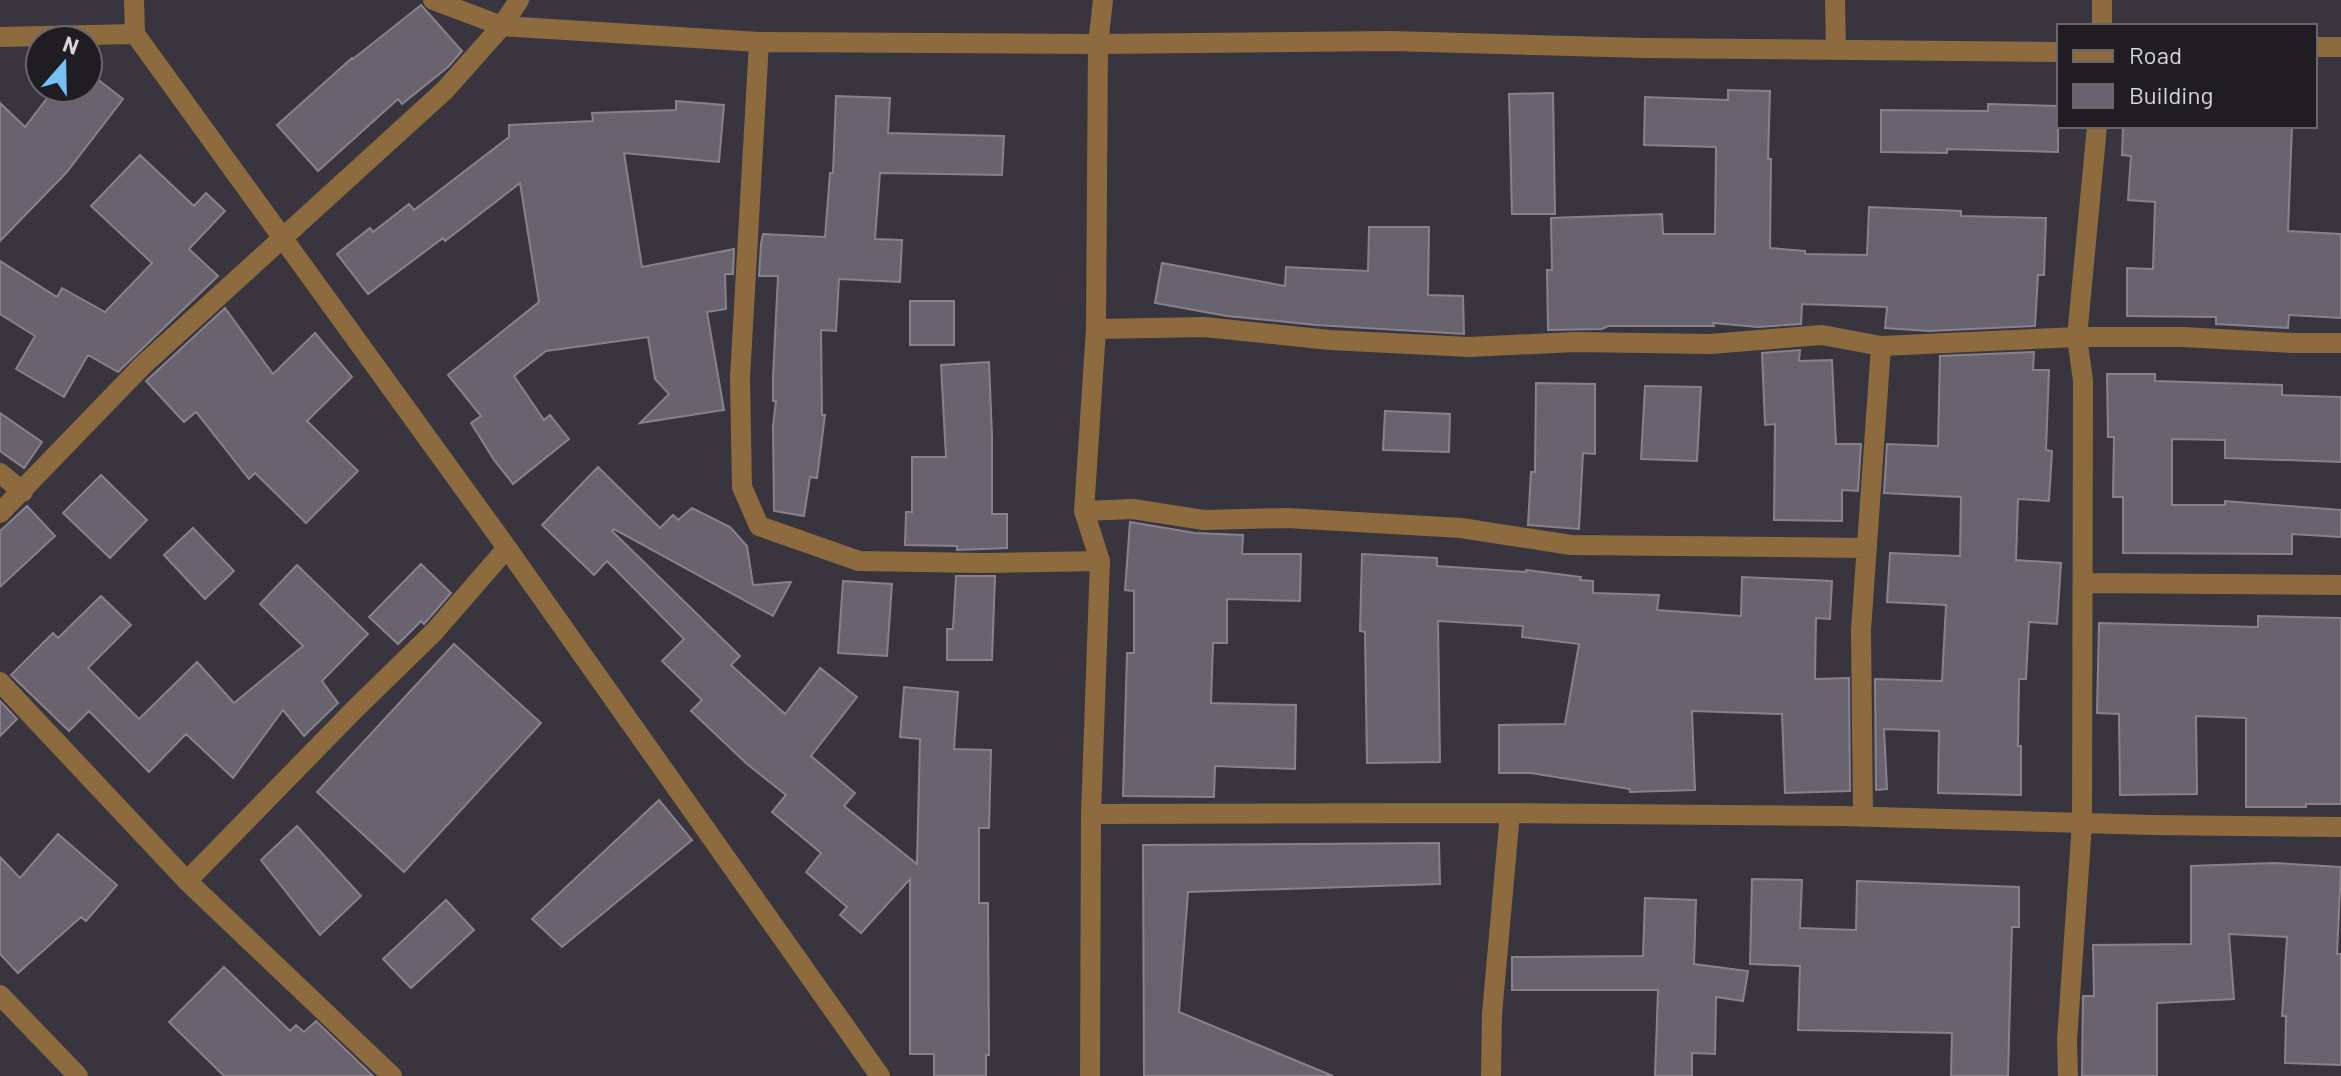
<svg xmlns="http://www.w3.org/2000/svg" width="2341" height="1076" viewBox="0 0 2341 1076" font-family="Barlow,sans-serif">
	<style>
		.building { fill: #68636e; stroke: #87828c; stroke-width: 2 }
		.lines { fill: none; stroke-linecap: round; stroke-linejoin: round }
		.minor { stroke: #8d6b3f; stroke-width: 20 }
	</style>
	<rect width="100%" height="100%" fill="#39353e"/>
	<path class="building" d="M 421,5 L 462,51 L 448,67 L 402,104 L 398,99 L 318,171 L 277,125 L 352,58 L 353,59 Z
		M 88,72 L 123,99 L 66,173 L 0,241 L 0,103 L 25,127 L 55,88 L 88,88 Z
		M 1728,90 L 1770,91 L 1768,159 L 1771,159 L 1770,248 L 1805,251 L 1805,254 L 1867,255 L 1869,207 L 1961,211 L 1961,216 L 2046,218 L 2044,275 L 2038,275 L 2035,326 L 1929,331 L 1885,328 L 1887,307 L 1802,304 L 1801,324 L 1758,327 L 1713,323 L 1714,326 L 1608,326 L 1602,329 L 1548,330 L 1547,270 L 1552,270 L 1551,218 L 1662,214 L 1663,234 L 1715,234 L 1716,147 L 1644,145 L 1645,97 L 1728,100 Z
		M 1553,93 L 1555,214 L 1512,214 L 1509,94 Z
		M 836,96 L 890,98 L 888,133 L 1004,136 L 1002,175 L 880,173 L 875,239 L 902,240 L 900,282 L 839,279 L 836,331 L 821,330 L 822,415 L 825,415 L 817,478 L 810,477 L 804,516 L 774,511 L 773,426 L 776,401 L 773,401 L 773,377 L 778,276 L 759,276 L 761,244 L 763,234 L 825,237 L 830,173 L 833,173 Z
		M 676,101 L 724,105 L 719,162 L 624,153 L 642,267 L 734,249 L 733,274 L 725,274 L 726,309 L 707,312 L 724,410 L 640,423 L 669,394 L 655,379 L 648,337 L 546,351 L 514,376 L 544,420 L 550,415 L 569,439 L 513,484 L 494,460 L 471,423 L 481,416 L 448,375 L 539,302 L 520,183 L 445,241 L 443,238 L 368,294 L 337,254 L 370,228 L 373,232 L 409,204 L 414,210 L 509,137 L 509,125 L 593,121 L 592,113 L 676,110 Z
		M 1988,104 L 2058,106 L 2058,152 L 1947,149 L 1947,153 L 1881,152 L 1881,110 L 1988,111 Z
		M 2123,126 L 2292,126 L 2288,231 L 2341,234 L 2341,318 L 2289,315 L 2288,328 L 2216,324 L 2216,317 L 2127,316 L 2127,268 L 2153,269 L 2155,202 L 2128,200 L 2131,156 L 2122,155 Z
		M 140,155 L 194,206 L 206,193 L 225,211 L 189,249 L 218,276 L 118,372 L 88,355 L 64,397 L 16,369 L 35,336 L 0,314 L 0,261 L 57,297 L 62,288 L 105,312 L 152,263 L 91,206 Z
		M 1369,227 L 1429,227 L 1428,295 L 1463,296 L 1464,334 L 1316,325 L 1227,316 L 1155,303 L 1162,263 L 1285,286 L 1286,267 L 1368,271 Z
		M 910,301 L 954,301 L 954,345 L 910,345 Z
		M 225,308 L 273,374 L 315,333 L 352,377 L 307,421 L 358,471 L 306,523 L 255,473 L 249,479 L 196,412 L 184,422 L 146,381 Z
		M 1800,350 L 1799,361 L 1832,360 L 1836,444 L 1861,444 L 1858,491 L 1842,490 L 1842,521 L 1774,520 L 1775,424 L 1765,425 L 1762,353 Z
		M 2034,352 L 2033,370 L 2049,370 L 2046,450 L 2052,451 L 2049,501 L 2018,499 L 2016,560 L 2061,563 L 2057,624 L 2029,622 L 2026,679 L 2019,679 L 2018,746 L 2021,746 L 2021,795 L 1938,793 L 1939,731 L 1884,729 L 1887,789 L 1876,790 L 1875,679 L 1942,681 L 1946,605 L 1887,602 L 1890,553 L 1960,556 L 1961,497 L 1884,493 L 1887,444 L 1938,446 L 1940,356 Z
		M 989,362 L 992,436 L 992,514 L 1007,514 L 1007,548 L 957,550 L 957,546 L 905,545 L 906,512 L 912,512 L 912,457 L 946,457 L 941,365 Z
		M 2107,374 L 2155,374 L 2155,381 L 2282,385 L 2282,395 L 2341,397 L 2341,462 L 2225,458 L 2225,440 L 2172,439 L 2172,505 L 2225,505 L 2225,501 L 2341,510 L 2341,537 L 2292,534 L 2292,554 L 2123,553 L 2123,497 L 2113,497 L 2114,437 L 2108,437 Z
		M 1536,383 L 1595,384 L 1595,454 L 1583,453 L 1579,529 L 1528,525 L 1531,472 L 1535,472 Z
		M 1645,386 L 1701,387 L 1697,461 L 1641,459 Z
		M 1385,411 L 1450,414 L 1449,452 L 1383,450 Z
		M 0,413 L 42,442 L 24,468 L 0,451 Z
		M 598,467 L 660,528 L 673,515 L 678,520 L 692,508 L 730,527 L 747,546 L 753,585 L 791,582 L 773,616 L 614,529 L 612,531 L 740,656 L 731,665 L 785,714 L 820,668 L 857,697 L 811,756 L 855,793 L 844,806 L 917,864 L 920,739 L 900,737 L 904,687 L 958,692 L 954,749 L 991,750 L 989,828 L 979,828 L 979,903 L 988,903 L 989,1055 L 986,1055 L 986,1076 L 934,1076 L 934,1054 L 910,1054 L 910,879 L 861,933 L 840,915 L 847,907 L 806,872 L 821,853 L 772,812 L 786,795 L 747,764 L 691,711 L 702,700 L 662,661 L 684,639 L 607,561 L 594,575 L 542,525 Z
		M 101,475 L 147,520 L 110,558 L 63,513 Z
		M 27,506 L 55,536 L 0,587 L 0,531 Z
		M 1130,522 L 1195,533 L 1243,535 L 1242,554 L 1301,554 L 1300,601 L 1227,599 L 1227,643 L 1213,643 L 1211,703 L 1296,705 L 1295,769 L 1215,766 L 1214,797 L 1123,796 L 1127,653 L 1134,653 L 1134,591 L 1125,590 Z
		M 193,528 L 234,571 L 205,599 L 164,555 Z
		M 1362,554 L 1437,558 L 1437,566 L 1526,572 L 1526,570 L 1581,577 L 1580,580 L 1593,581 L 1593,593 L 1659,595 L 1657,610 L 1741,616 L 1742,577 L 1832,581 L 1830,619 L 1816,618 L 1815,679 L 1849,678 L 1850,791 L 1785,793 L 1782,714 L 1692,711 L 1695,790 L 1630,792 L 1630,789 L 1531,773 L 1499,773 L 1499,725 L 1565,724 L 1579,644 L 1522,637 L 1523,626 L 1438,621 L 1440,762 L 1367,763 L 1365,632 L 1360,631 Z
		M 421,564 L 451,593 L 424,624 L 421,621 L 398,644 L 369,617 Z
		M 297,565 L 368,634 L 322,681 L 338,703 L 304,736 L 283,710 L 233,778 L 186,734 L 149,772 L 89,711 L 69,731 L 11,675 L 53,633 L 58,638 L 101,596 L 131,625 L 88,668 L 139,719 L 197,662 L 234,703 L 303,646 L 260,604 Z
		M 956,576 L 995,576 L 992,660 L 947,660 L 947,629 L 953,629 Z
		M 843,581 L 892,584 L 887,656 L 838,653 Z
		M 2258,616 L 2341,618 L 2341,804 L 2306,804 L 2306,807 L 2246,807 L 2246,718 L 2196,716 L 2197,794 L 2120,795 L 2119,714 L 2097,713 L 2099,623 L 2258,627 Z
		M 454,644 L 541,723 L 404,872 L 317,792 Z
		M 0,701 L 17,719 L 0,736 Z
		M 659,800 L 692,840 L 562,947 L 532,919 Z
		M 297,826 L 361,896 L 320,935 L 261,860 Z
		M 58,834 L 117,885 L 86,921 L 81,917 L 18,973 L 0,954 L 0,857 L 20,878 Z
		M 1439,843 L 1440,884 L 1188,892 L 1179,1012 L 1333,1076 L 1144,1076 L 1143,845 Z
		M 2274,863 L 2341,867 L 2337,954 L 2341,954 L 2341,1065 L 2285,1063 L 2286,1016 L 2282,1016 L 2287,937 L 2229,934 L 2234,999 L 2157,1003 L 2157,1076 L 2082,1076 L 2083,996 L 2094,996 L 2093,945 L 2191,944 L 2191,866 Z
		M 1752,879 L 1802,880 L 1800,928 L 1856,930 L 1857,881 L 2019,887 L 2019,927 L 2012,927 L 2008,1076 L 1951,1076 L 1952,1033 L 1798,1030 L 1800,966 L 1750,964 Z
		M 1645,898 L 1696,900 L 1694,964 L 1748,971 L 1743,1001 L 1716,997 L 1715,1054 L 1692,1053 L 1692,1076 L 1655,1076 L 1658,990 L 1512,990 L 1512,957 L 1643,956 Z
		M 446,900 L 474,930 L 411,988 L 383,959 Z
		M 224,967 L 290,1031 L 296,1025 L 304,1032 L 316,1021 L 373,1076 L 224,1076 L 169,1022 Z"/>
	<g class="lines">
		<path class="minor" d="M 134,0 L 135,34 L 507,548 L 880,1076
			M 433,0 L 502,26 L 759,42 L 1098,44 L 1391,41 L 1645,48 L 2059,52
			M 1835,0 L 1836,49
			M 2102,0 L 2102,26
			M 0,37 L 135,34
			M 759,42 L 740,378 L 742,487 L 759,526 L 859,561 L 981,563 L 1100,561
			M 2315,47 L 2341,47
			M 1096,329 L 1204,327 L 1330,340 L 1469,347 L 1575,342 L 1710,344 L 1822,335 L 1881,346 L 2077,337 L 2183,337 L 2293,343 L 2341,343
			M 0,473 L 23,492
			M 1084,511 L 1133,509 L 1204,520 L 1287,518 L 1461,528 L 1571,545 L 1867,548
			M 0,513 L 143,365 L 445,90 L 502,26 L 519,0
			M 2083,583 L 2341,585
			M 0,682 L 187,881 L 392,1076
			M 1091,814 L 1510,813 L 1842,816 L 2152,825 L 2341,827
			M 1863,817 L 1861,630 L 1881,346
			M 187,881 L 355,709 L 434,632 L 507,548
			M 0,995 L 78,1076
			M 1090,1076 L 1091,814 L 1100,561 L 1084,511 L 1096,329 L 1098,44 L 1103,0
			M 1491,1076 L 1492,1014 L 1510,813
			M 2068,1076 L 2067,1040 L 2082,823 L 2083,381 L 2077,337 L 2097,126"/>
	</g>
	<rect x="2057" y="24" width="260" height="104" fill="#1f1d21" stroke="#69676b" stroke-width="2"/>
	<rect x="2073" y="50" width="40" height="12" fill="#8d6b3f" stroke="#69676b" stroke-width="2"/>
	<text x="2129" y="64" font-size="24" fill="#d7d5db">Road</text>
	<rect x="2073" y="84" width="40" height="24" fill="#68636e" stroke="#69676b" stroke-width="2"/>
	<text x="2129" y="104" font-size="24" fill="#d7d5db">Building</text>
	<g transform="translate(64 64) rotate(20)"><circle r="38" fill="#1f1d21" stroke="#69676b" stroke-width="2"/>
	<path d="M0-6L14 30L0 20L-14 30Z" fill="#73c1f5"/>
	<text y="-12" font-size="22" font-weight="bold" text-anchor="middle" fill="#d7d5db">N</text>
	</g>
</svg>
